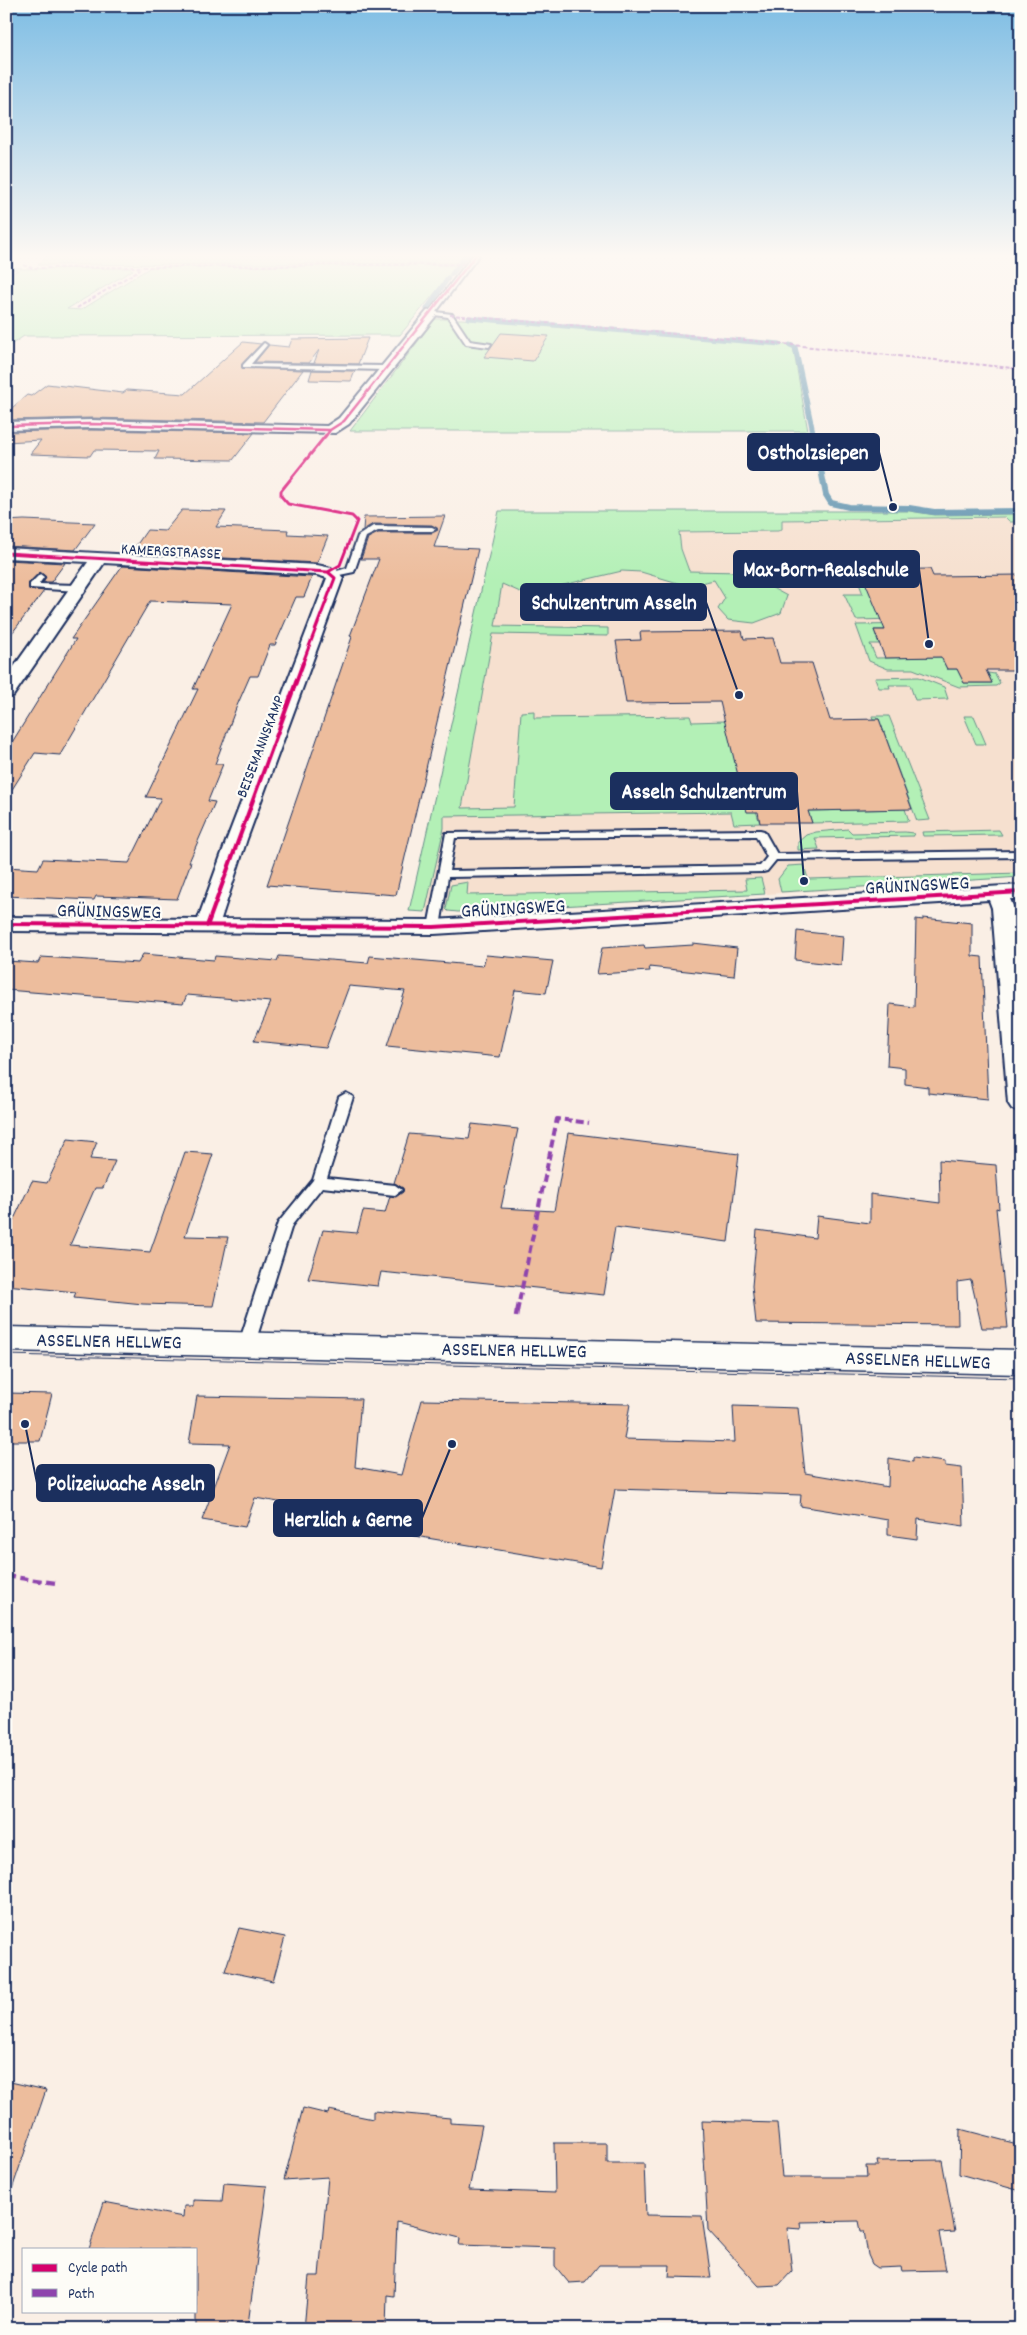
<svg xmlns="http://www.w3.org/2000/svg" width="1027" height="2335" viewBox="0 0 1027 2335" font-family="Dekko,sans-serif">
	<style>
		.built { fill: #f6e0cf }
		.green { fill: #b3f0b6; stroke: #67908a }
		.lines { fill: none; stroke-linecap: round; stroke-linejoin: round }
		.stream-far1 { stroke: #568dab; stroke-width: 5 }
		.stream { stroke: #568dab; stroke-width: 6 }
		.building { fill: #edbd9d; stroke: #1b2f5e }
		.lane-casing { stroke: #1b2f5e; stroke-width: 4 }
		.street-casing { stroke: #1b2f5e; stroke-width: 4 }
		.secondary-casing { stroke: #1b2f5e; stroke-width: 3 }
		.lane { fill: #fdfcf7; fill-rule: evenodd }
		.street { fill: #fdfcf7; fill-rule: evenodd }
		.secondary { fill: #fdfcf7; fill-rule: evenodd }
		.tram { stroke: #1b2f5e; stroke-width: 1 }
		.quiet-far2 { stroke: #8e44ad; stroke-width: 2; stroke-dasharray: 4 2; stroke-linecap: butt }
		.quiet-far1 { stroke: #8e44ad; stroke-width: 4; stroke-dasharray: 8 4; stroke-linecap: butt }
		.quiet { stroke: #8e44ad; stroke-width: 4.5; stroke-dasharray: 9 4.5; stroke-linecap: butt }
		.cycleway-far2-casing { stroke: #fdfcf7; stroke-width: 4 }
		.cycleway-far1-casing { stroke: #fdfcf7; stroke-width: 5 }
		.cycleway-casing { stroke: #fdfcf7; stroke-width: 6 }
		.cycleway-far2 { stroke: #d6006c; stroke-width: 2.5 }
		.cycleway-far1 { stroke: #d6006c; stroke-width: 3 }
		.cycleway { stroke: #d6006c; stroke-width: 4 }
		.labels { text-anchor: middle; stroke-width: 4.5; stroke-linejoin: round; paint-order: stroke }
		.far-street-label { font-size: 16px; fill: #1b2f5e; stroke: #fdfcf7 }
		.street-label { font-size: 20px; fill: #1b2f5e; stroke: #fdfcf7 }
		.leader { fill: none; stroke: #1b2f5e; stroke-width: 2 }
		.callout-dot { fill: #1b2f5e; stroke: #fdfcf7; stroke-width: 2 }
		.callout { fill: #1b2f5e; stroke: #1b2f5e; stroke-width: 2 }
		.callout-label { font-size: 21px; text-anchor: middle; font-weight: bold; fill: #fff }
	</style>
	<rect width="100%" height="100%" fill="#faefe5"/>
	<filter id="ink" filterUnits="userSpaceOnUse"><feTurbulence type="fractalNoise" baseFrequency=".02" numOctaves="2"/><feDisplacementMap in="SourceGraphic" scale="10" xChannelSelector="R" yChannelSelector="G"/><feConvolveMatrix kernelMatrix="1 2 1 2 8 2 1 2 1" color-interpolation-filters="sRGB"/></filter>
	<g filter="url(#ink)">
		<path class="built" d="M 499,511 L 909,511 L 935,515 L 1021,514 L 1021,877 L 663,901 L 458,912 L 409,911 Z"/>
		<path class="green" d="M 48,255 L 463,255 L 456,263 L 38,265 Z
			M 458,265 L 400,335 L 24,336 L 6,348 L 6,277 L 18,270 L 6,269 L 6,267 L 22,268 L 20,269 L 129,268 L 133,270 L 67,309 L 81,310 L 151,267 Z
			M 435,319 L 462,319 L 787,345 L 793,347 L 808,431 L 350,431 Z
			M 499,511 L 909,511 L 935,515 L 1021,514 L 1021,522 L 1010,522 L 1005,517 L 782,520 L 782,529 L 778,531 L 679,532 L 681,549 L 689,571 L 743,572 L 787,596 L 781,613 L 754,623 L 728,620 L 718,609 L 725,598 L 714,580 L 688,586 L 641,572 L 622,571 L 559,586 L 545,603 L 502,584 L 495,626 L 608,628 L 608,636 L 493,634 L 462,808 L 514,807 L 521,712 L 534,711 L 534,718 L 690,716 L 692,722 L 725,721 L 760,823 L 734,824 L 731,812 L 444,816 L 444,828 L 425,912 L 409,911 Z
			M 881,561 L 886,570 L 860,570 L 935,618 L 856,620 L 844,594 L 863,594 L 852,565 Z
			M 929,624 L 942,629 L 874,630 L 879,644 L 870,644 L 876,658 L 941,657 L 947,669 L 957,669 L 964,683 L 992,683 L 988,673 L 995,674 L 1000,683 L 996,686 L 959,687 L 913,669 L 888,669 L 869,661 L 856,625 Z
			M 919,677 L 944,687 L 948,699 L 915,700 L 910,685 L 889,685 L 890,688 L 879,688 L 875,678 Z
			M 872,716 L 889,716 L 930,820 L 917,821 L 879,719 L 873,719 Z
			M 964,716 L 974,716 L 986,744 L 976,744 Z
			M 905,809 L 909,821 L 812,823 L 808,811 Z
			M 848,829 L 852,833 L 905,832 L 913,833 L 914,836 L 815,838 L 819,849 L 798,850 L 798,842 L 806,835 L 816,832 Z
			M 999,830 L 1002,835 L 923,836 L 922,832 Z
			M 804,865 L 808,879 L 1021,873 L 1021,877 L 781,892 L 778,879 L 788,866 Z
			M 761,878 L 765,894 L 458,912 L 448,911 L 446,909 L 451,885 L 468,882 L 467,895 L 747,890 L 745,879 Z"/>
		<g class="lines">
			<path class="stream-far1" d="M 461,262 L 467,255
				M 452,274 L 459,265
				M 427,309 L 448,278
				M 469,318 L 780,344
				M 790,345 L 795,347 L 814,437"/>
			<path class="stream" d="M 814,435 L 826,495 L 831,503 L 849,507 L 909,508 L 934,512 L 1021,511"/>
		</g>
		<path class="building" d="M 501,333 L 549,336 L 533,361 L 484,357 Z
			M 368,338 L 358,364 L 314,363 L 319,350 L 309,363 L 255,362 L 269,345 L 289,347 L 292,339 Z
			M 243,342 L 261,344 L 242,364 L 242,368 L 303,370 L 263,422 L 91,418 L 6,420 L 6,413 L 27,395 L 31,396 L 47,384 L 123,393 L 127,390 L 185,394 Z
			M 312,370 L 355,371 L 351,381 L 309,380 Z
			M 91,430 L 254,433 L 233,460 L 155,459 L 159,451 L 94,450 L 90,456 L 30,454 L 41,440 L 6,442 L 6,432 Z
			M 182,510 L 226,511 L 216,527 L 288,530 L 287,534 L 328,536 L 317,563 L 131,553 L 147,530 L 165,531 Z
			M 445,516 L 434,547 L 478,549 L 396,895 L 267,885 L 352,637 L 350,636 L 379,559 L 361,559 L 368,538 L 378,533 L 432,533 L 438,530 L 432,525 L 373,524 L 363,530 L 364,517 Z
			M 24,520 L 95,523 L 75,550 L 6,546 L 6,521 Z
			M 6,560 L 65,563 L 51,582 L 43,582 L 46,577 L 40,572 L 29,583 L 29,589 L 44,591 L 6,641 Z
			M 122,566 L 312,577 L 304,597 L 296,597 L 275,645 L 270,645 L 258,676 L 250,676 L 236,708 L 215,764 L 223,764 L 208,801 L 215,802 L 189,862 L 191,862 L 177,899 L 96,896 L 94,900 L 6,896 L 6,867 L 38,869 L 43,859 L 129,863 L 161,798 L 146,797 L 198,689 L 193,689 L 232,604 L 150,601 L 60,755 L 35,753 L 6,799 L 6,752 L 76,639 L 71,639 Z
			M 930,569 L 933,576 L 1021,575 L 1021,670 L 986,670 L 992,683 L 964,683 L 957,669 L 947,669 L 941,657 L 885,658 L 874,630 L 885,630 L 860,570 Z
			M 742,631 L 744,639 L 773,638 L 780,663 L 812,663 L 830,720 L 879,719 L 912,809 L 808,811 L 812,823 L 760,823 L 758,812 L 747,812 L 720,702 L 626,703 L 616,641 L 641,640 L 640,632 Z
			M 923,918 L 972,923 L 972,956 L 982,957 L 988,1099 L 928,1093 L 928,1087 L 905,1084 L 905,1068 L 887,1066 L 890,1004 L 914,1007 L 916,919 L 923,920 Z
			M 797,931 L 843,936 L 841,965 L 795,960 Z
			M 693,943 L 737,948 L 734,976 L 649,967 L 650,971 L 597,974 L 602,948 L 644,945 L 645,948 L 693,945 Z
			M 143,954 L 214,960 L 215,956 L 277,961 L 279,956 L 368,963 L 370,956 L 483,966 L 486,955 L 553,961 L 546,993 L 515,990 L 500,1057 L 387,1046 L 405,991 L 349,986 L 326,1048 L 254,1041 L 271,1002 L 187,995 L 183,1004 L 6,990 L 6,961 L 38,963 L 41,957 L 138,963 Z
			M 472,1124 L 518,1129 L 501,1208 L 554,1211 L 568,1133 L 739,1154 L 728,1242 L 615,1227 L 604,1295 L 381,1272 L 378,1286 L 308,1279 L 323,1230 L 357,1233 L 363,1211 L 385,1213 L 390,1196 L 396,1197 L 403,1192 L 403,1188 L 394,1183 L 409,1134 L 469,1139 Z
			M 68,1139 L 97,1142 L 90,1159 L 115,1161 L 103,1188 L 95,1188 L 70,1245 L 150,1252 L 185,1152 L 213,1154 L 185,1236 L 228,1237 L 213,1306 L 143,1304 L 74,1297 L 76,1292 L 6,1285 L 6,1236 L 32,1181 L 47,1183 Z
			M 939,1160 L 996,1165 L 999,1209 L 996,1208 L 1008,1328 L 982,1328 L 971,1280 L 957,1282 L 958,1325 L 756,1323 L 752,1286 L 757,1230 L 815,1238 L 817,1216 L 870,1223 L 870,1194 L 940,1203 Z
			M 6,1393 L 52,1394 L 40,1441 L 6,1441 Z
			M 197,1396 L 361,1399 L 355,1467 L 401,1475 L 422,1400 L 630,1404 L 624,1439 L 735,1442 L 733,1406 L 798,1408 L 805,1473 L 888,1487 L 889,1458 L 913,1462 L 913,1458 L 945,1462 L 945,1466 L 962,1468 L 964,1526 L 918,1519 L 917,1539 L 888,1535 L 888,1520 L 800,1506 L 801,1495 L 615,1489 L 601,1567 L 385,1531 L 390,1514 L 303,1501 L 302,1506 L 255,1498 L 245,1527 L 202,1520 L 230,1444 L 189,1443 Z
			M 239,1928 L 285,1937 L 273,1981 L 225,1971 Z
			M 6,2081 L 46,2090 L 11,2192 L 6,2192 Z
			M 303,2108 L 328,2114 L 329,2110 L 373,2119 L 373,2111 L 450,2118 L 450,2123 L 482,2125 L 469,2190 L 555,2193 L 554,2143 L 607,2143 L 607,2163 L 644,2163 L 646,2215 L 702,2216 L 711,2278 L 669,2277 L 670,2265 L 599,2265 L 585,2282 L 569,2283 L 555,2266 L 555,2248 L 459,2245 L 460,2238 L 397,2222 L 394,2296 L 387,2295 L 386,2329 L 304,2329 L 309,2276 L 319,2276 L 328,2177 L 284,2180 Z
			M 702,2121 L 777,2123 L 782,2177 L 867,2177 L 866,2166 L 878,2166 L 877,2161 L 942,2160 L 955,2232 L 939,2233 L 946,2270 L 902,2271 L 901,2267 L 878,2268 L 872,2264 L 868,2255 L 864,2231 L 861,2231 L 859,2221 L 800,2222 L 801,2229 L 787,2228 L 792,2271 L 779,2285 L 759,2286 L 708,2230 Z
			M 960,2129 L 1021,2145 L 1021,2191 L 959,2174 Z
			M 224,2183 L 267,2186 L 248,2324 L 228,2322 L 227,2329 L 196,2329 L 196,2249 L 89,2249 L 104,2202 L 183,2217 L 184,2206 L 193,2206 L 193,2200 L 222,2201 Z"/>
		<g class="lines">
			<defs>
				<path id="lane" d="M 473,255 L 479,255 L 436,312 L 452,314 L 470,341 L 491,344 L 489,347 L 466,344 L 448,317 L 428,314 Z
					M 264,343 L 267,345 L 251,364 L 385,366 L 388,368 L 385,370 L 243,367 L 243,365 Z
					M 373,526 L 432,527 L 436,529 L 432,531 L 378,531 L 366,537 L 354,572 L 330,577 L 330,573 L 347,568 L 358,536 Z
					M 40,574 L 44,577 L 39,584 L 78,585 L 82,588 L 78,591 L 30,588 L 30,584 Z
					M 760,830 L 764,831 L 777,854 L 1021,851 L 1021,857 L 776,860 L 767,871 L 763,872 L 448,877 L 440,927 L 434,931 L 428,927 L 446,833 ZM 756,836 L 767,857 L 760,866 L 449,871 L 455,838 Z
					M 346,1093 L 353,1097 L 327,1178 L 395,1185 L 402,1190 L 395,1195 L 322,1187 L 292,1225 L 255,1343 L 252,1347 L 242,1347 L 239,1343 L 278,1223 L 313,1180 L 339,1097 Z"/>
				<path id="street" d="M 431,310 L 435,311 L 437,314 L 435,317 L 349,424 L 335,433 L 91,428 L 6,430 L 6,422 L 91,420 L 327,426 L 339,418 L 427,311 Z
					M 6,548 L 317,565 L 336,569 L 343,578 L 247,839 L 221,919 L 434,920 L 1021,885 L 1021,899 L 1010,899 L 1014,908 L 1021,975 L 1021,1111 L 1012,1109 L 1008,1103 L 992,908 L 989,900 L 434,934 L 6,931 L 6,917 L 198,919 L 227,839 L 327,578 L 317,575 L 104,563 L 13,696 L 6,697 L 6,678 L 88,562 L 6,558 Z"/>
				<path id="secondary" d="M 6,1327 L 1021,1350 L 1021,1374 L 6,1351 Z"/>
			</defs>
			<use href="#lane" class="lane-casing"/>
			<use href="#street" class="street-casing"/>
			<use href="#secondary" class="secondary-casing"/>
			<use href="#lane" class="lane"/>
			<use href="#street" class="street"/>
			<use href="#secondary" class="secondary"/>
			<path class="tram" d="M 6,1355 L 1021,1378"/>
			<path class="quiet-far2" d="M 23,265 L 32,268 L 470,264
				M 77,308 L 139,270 L 138,267
				M 450,315 L 736,339 L 1021,369"/>
			<path class="quiet-far1" d="M 517,1312 L 557,1119 L 589,1123"/>
			<path class="quiet" d="M 516,1317 L 517,1311
				M 6,1576 L 56,1583"/>
			<defs>
				<path id="cycleway-far2" d="M 6,426 L 91,424 L 330,430 L 344,421 L 476,255
					M 325,437 L 330,430"/>
				<path id="cycleway-far1" d="M 326,435 L 281,491 L 281,496 L 288,504 L 352,516 L 357,521 L 340,565 L 328,572
					M 6,553 L 328,572 L 335,578 L 302,665"/>
				<path id="cycleway" d="M 6,924 L 434,927 L 1021,892
					M 207,926 L 303,663"/>
			</defs>
			<use href="#cycleway-far2" class="cycleway-far2-casing"/>
			<use href="#cycleway-far1" class="cycleway-far1-casing"/>
			<use href="#cycleway" class="cycleway-casing"/>
			<use href="#cycleway-far2" class="cycleway-far2"/>
			<use href="#cycleway-far1" class="cycleway-far1"/>
			<use href="#cycleway" class="cycleway"/>
		</g>
	</g>
	<linearGradient id="sky" x2="0" y2="1"><stop stop-color="#7dbde4"/><stop offset="0.44" stop-color="#fdf8f3"/><stop offset="1" stop-color="#fdf8f3" stop-opacity="0"/></linearGradient>
	<rect width="1027" height="581" fill="url(#sky)"/>
	<g class="labels">
		<g class="far-street-label">
			<text transform="translate(171 550) rotate(3)" y="6">KAMERGSTRASSE</text>
			<text transform="translate(259 746) rotate(-69)" y="6">BEISEMANNSKAMP</text>
		</g>
		<g class="street-label">
			<text transform="translate(917 884) rotate(-3)" y="7">GRÜNINGSWEG</text>
			<text transform="translate(513 907) rotate(-3)" y="7">GRÜNINGSWEG</text>
			<text transform="translate(109 910) rotate(1)" y="7">GRÜNINGSWEG</text>
			<text transform="translate(109 1340) rotate(1)" y="7">ASSELNER HELLWEG</text>
			<text transform="translate(514 1349) rotate(1)" y="7">ASSELNER HELLWEG</text>
			<text transform="translate(918 1359) rotate(2)" y="7">ASSELNER HELLWEG</text>
		</g>
	</g>
	<path class="leader" d="M893 507L879 452M929 644L919 569M739 695L706 602M804 881L797 791M25 1424L37 1483M452 1444L422 1518"/>
	<g class="callout-dot">
		<circle cx="893" cy="507" r="5"/>
		<circle cx="929" cy="644" r="5"/>
		<circle cx="739" cy="695" r="5"/>
		<circle cx="804" cy="881" r="5"/>
		<circle cx="25" cy="1424" r="5"/>
		<circle cx="452" cy="1444" r="5"/>
	</g>
	<g class="callout">
		<rect x="748" y="434" width="131" height="36" rx="5"/>
		<rect x="734" y="551" width="185" height="36" rx="5"/>
		<rect x="521" y="584" width="185" height="36" rx="5"/>
		<rect x="611" y="773" width="186" height="36" rx="5"/>
		<rect x="37" y="1465" width="177" height="36" rx="5"/>
		<rect x="274" y="1500" width="148" height="36" rx="5"/>
	</g>
	<g class="callout-label">
		<text x="813" y="459">Ostholzsiepen</text>
		<text x="826" y="576">Max-Born-Realschule</text>
		<text x="614" y="609">Schulzentrum Asseln</text>
		<text x="704" y="798">Asseln Schulzentrum</text>
		<text x="126" y="1490">Polizeiwache Asseln</text>
		<text x="348" y="1526">Herzlich &amp; Gerne</text>
	</g>
	<rect width="1027" height="2335" fill="none" stroke="#fdfcf7" stroke-width="25"/>
	<rect x="12" y="12" width="1002" height="2310" fill="none" stroke="#1b2f5e" stroke-width="2" filter="url(#ink)"/>
	<rect x="22" y="2248" width="175" height="65" fill="#fdfcf7" stroke="#a3aaba"/>
	<rect x="32" y="2264" width="25" height="8" fill="#d6006c" stroke="#a3aaba"/>
	<text x="68" y="2272" font-size="15" fill="#1b2f5e">Cycle path</text>
	<rect x="32" y="2289" width="25" height="8" fill="#8e44ad" stroke="#a3aaba"/>
	<text x="68" y="2298" font-size="15" fill="#1b2f5e">Path</text>
</svg>
